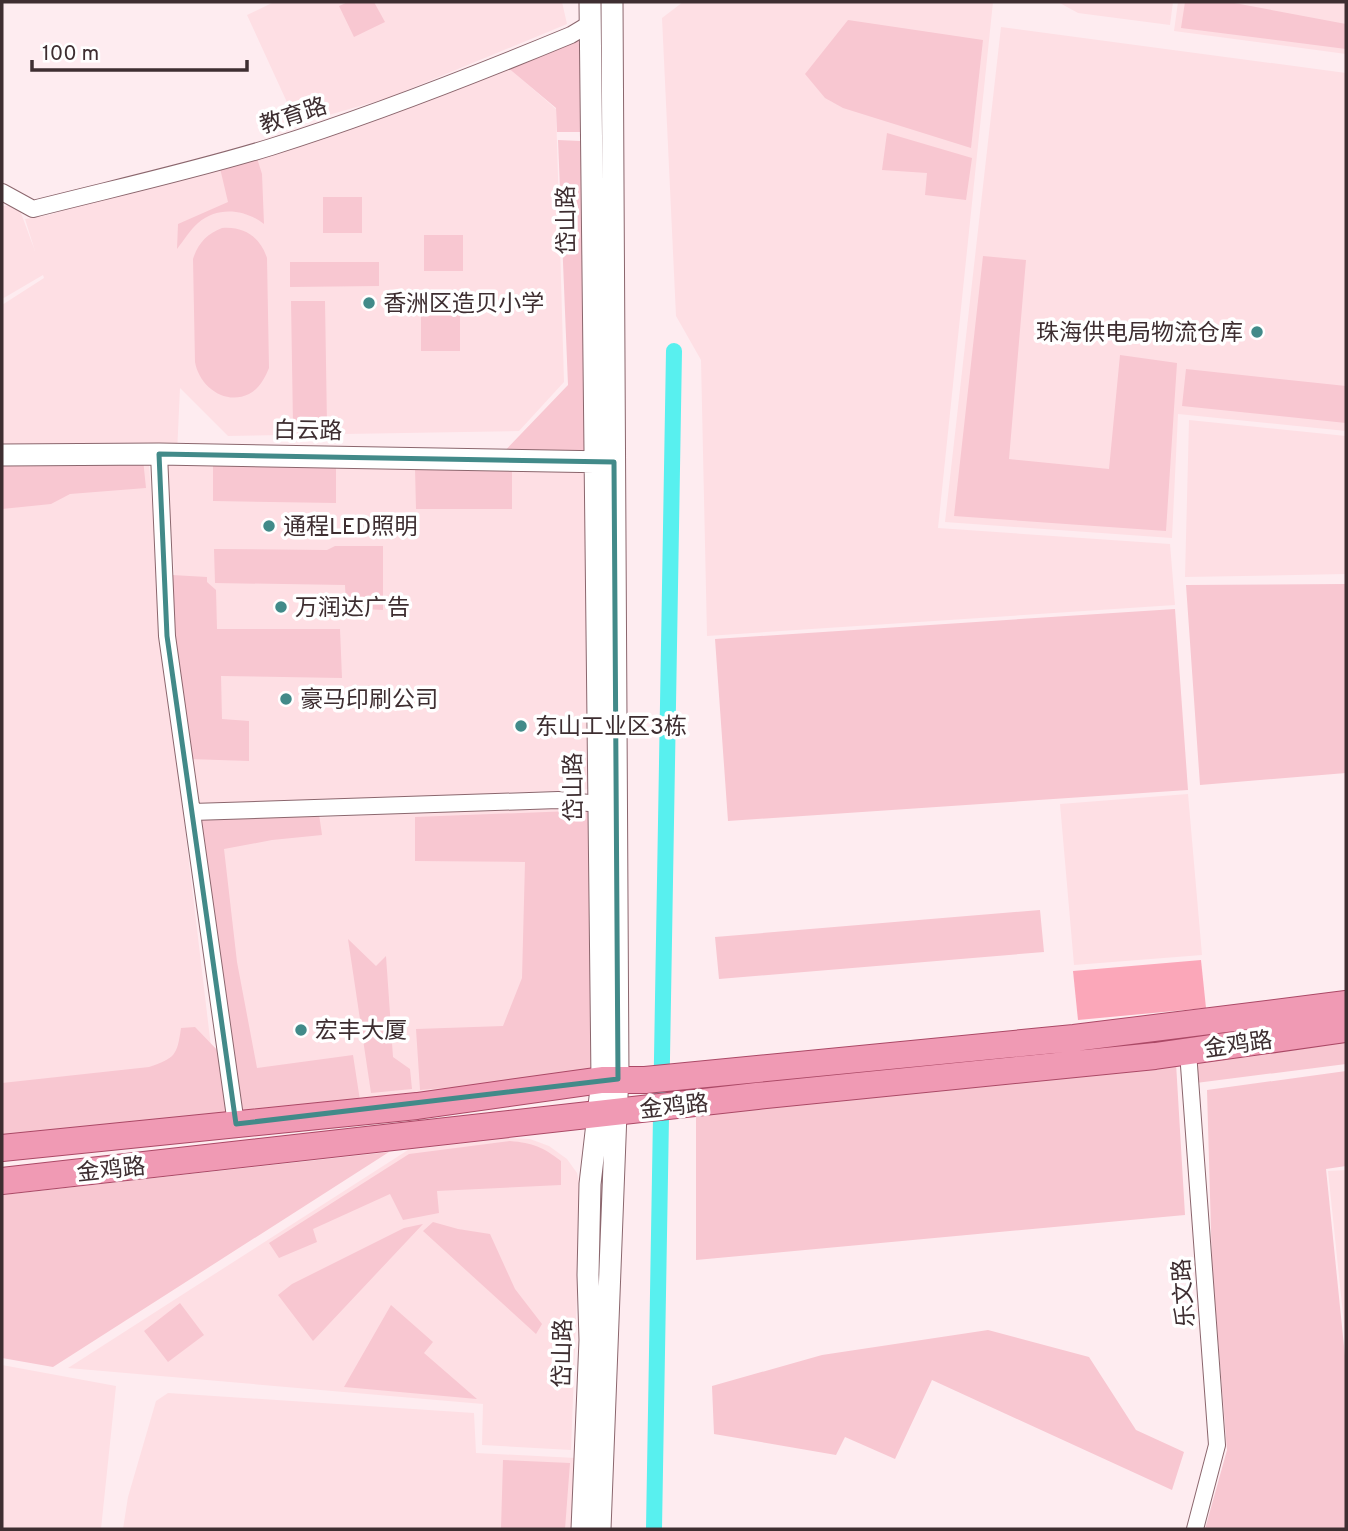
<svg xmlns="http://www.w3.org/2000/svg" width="1348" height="1531" viewBox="0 0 1348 1531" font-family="Overpass,'Noto Sans SC',sans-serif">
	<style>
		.built { fill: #fedfe4 }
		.green { fill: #f8c7d1 }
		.forest { fill: #fba7b9 }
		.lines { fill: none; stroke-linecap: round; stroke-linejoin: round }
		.canal { stroke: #58f0ef; stroke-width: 16 }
		.minor-casing { stroke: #8b666d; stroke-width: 18 }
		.tertiary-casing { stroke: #8b666d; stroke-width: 23 }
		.primary-casing { stroke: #ab4966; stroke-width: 28 }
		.minor { stroke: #fff; stroke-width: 16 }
		.tertiary { stroke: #fff; stroke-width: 21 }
		.primary { stroke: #f09ab4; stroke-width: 26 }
		.marked { fill: none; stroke: #428a89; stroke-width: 5; stroke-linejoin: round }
		.poi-dot { fill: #428a89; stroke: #fff; stroke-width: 2.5 }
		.labels { text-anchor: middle; stroke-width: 7; stroke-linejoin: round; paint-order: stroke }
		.street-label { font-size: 23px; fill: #3e2e31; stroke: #fff }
		.poi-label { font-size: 23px; fill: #3e2e31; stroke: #fff; text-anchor: start }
	</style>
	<rect width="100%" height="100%" fill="#feecf0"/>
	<path class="built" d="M 274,2 L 562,2 L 567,24 L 388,98 L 297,124 L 247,15 Z
		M 683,2 L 993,2 L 938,528 L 1170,544 L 1175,605 L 707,636 L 701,360 L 676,316 L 662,18 Z
		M 1058,2 L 1173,2 L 1170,25 L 1078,13 Z
		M 1178,2 L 1346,2 L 1346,54 L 1174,31 Z
		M 1001,27 L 1346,73 L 1346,431 L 1178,414 L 1172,538 L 945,522 Z
		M 503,63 L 556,109 L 564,382 L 519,431 L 228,436 L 180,388 L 177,454 L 2,447 L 2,305 L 44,278 L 43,275 L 2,299 L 2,206 L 18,205 L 35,251 L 25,219 L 49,215 L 217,161 Z
		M 1189,420 L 1346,436 L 1346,574 L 1185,577 Z
		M 166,462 L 597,468 L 596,789 L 199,806 L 181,664 Z
		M 149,465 L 162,635 L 219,1114 L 2,1134 L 2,468 Z
		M 1188,794 L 1202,955 L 1074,965 L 1060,804 Z
		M 600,804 L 607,1081 L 253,1111 L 208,823 Z
		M 510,1138 L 530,1139 L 549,1146 L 567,1159 L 577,1173 L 581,1190 L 571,1450 L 482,1445 L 483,1404 L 68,1368 L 408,1150 Z
		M 1346,1170 L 1346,1343 L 1328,1171 Z
		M 2,1365 L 116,1386 L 101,1529 L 2,1529 Z
		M 168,1393 L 474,1413 L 476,1453 L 576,1458 L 572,1529 L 123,1529 L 128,1497 L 156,1401 Z"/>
	<path class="green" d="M 348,2 L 374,2 L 385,22 L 354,37 L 339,6 Z
		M 1185,2 L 1229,2 L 1346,24 L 1346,49 L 1181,28 Z
		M 848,20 L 983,40 L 971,148 L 843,108 L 825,98 L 805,74 Z
		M 606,21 L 606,132 L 557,132 L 556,108 L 507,67 Z
		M 887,133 L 972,158 L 966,200 L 925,195 L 927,173 L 882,170 Z
		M 558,140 L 603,142 L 601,459 L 499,457 L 568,385 Z
		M 256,155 L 262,174 L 264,224 C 245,209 217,206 198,223 C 190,230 184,240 177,249 L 178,224 L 228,202 L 219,164 Z
		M 323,197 L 362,197 L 362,233 L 323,233 Z
		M 222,228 C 244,226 260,237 267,258 L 269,368 C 265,378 259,389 249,394 C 225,406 199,386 195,362 L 193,259 C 198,243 207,234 222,228 Z
		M 424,235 L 463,235 L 463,271 L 424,271 Z
		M 983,256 L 1026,260 L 1009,459 L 1109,469 L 1120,355 L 1177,363 L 1166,531 L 954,516 Z
		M 290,262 L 379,262 L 379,286 L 290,287 Z
		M 291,301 L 325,301 L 327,425 L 293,425 Z
		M 421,315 L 460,315 L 460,351 L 421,351 Z
		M 1186,369 L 1346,386 L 1346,423 L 1182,406 Z
		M 143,459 L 146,488 L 70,494 L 51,504 L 2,509 L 2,460 Z
		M 213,466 L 336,468 L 336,503 L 213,501 Z
		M 415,468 L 512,468 L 512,509 L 416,509 Z
		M 335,546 L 383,546 L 383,610 L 346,608 L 345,585 L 215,583 L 214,549 L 327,550 Z
		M 172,575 L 207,577 L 207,582 L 216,590 L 217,629 L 340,629 L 342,678 L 221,676 L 222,719 L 249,721 L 249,761 L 189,759 L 173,634 Z
		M 1346,584 L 1346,773 L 1200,785 L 1186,585 Z
		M 1175,609 L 1188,790 L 728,821 L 715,639 Z
		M 597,810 L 603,1075 L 420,1090 L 416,1029 L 503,1026 L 522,978 L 525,862 L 415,861 L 415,817 Z
		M 319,814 L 322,835 L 272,840 L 224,849 L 237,962 L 257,1068 L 353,1055 L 361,1107 L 242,1117 L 199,818 Z
		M 1040,910 L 1044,952 L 719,979 L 715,937 Z
		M 348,939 L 376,966 L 386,956 L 393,1057 L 410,1069 L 412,1089 L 371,1093 Z
		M 195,1027 L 222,1055 L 229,1118 L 2,1142 L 2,1083 L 149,1067 C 175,1058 177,1056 181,1028 Z
		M 1346,1035 L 1346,1064 L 1196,1083 L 1195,1056 Z
		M 1176,1063 L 1185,1215 L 696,1260 L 696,1114 Z
		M 1346,1071 L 1346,1166 L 1326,1169 L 1346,1366 L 1346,1529 L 1205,1529 L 1227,1450 L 1212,1266 L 1207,1090 Z
		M 510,1141 C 533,1143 543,1147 561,1161 L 561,1185 L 437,1191 L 439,1213 L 403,1220 L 390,1194 L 313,1229 L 317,1242 L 279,1258 L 269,1243 L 409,1154 Z
		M 389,1152 L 53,1367 L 2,1358 L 2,1195 Z
		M 433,1222 L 458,1229 L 490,1234 L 515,1289 L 542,1324 L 536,1334 L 423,1231 Z
		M 423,1224 L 313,1341 L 278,1295 L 292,1284 L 404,1228 Z
		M 180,1303 L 204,1335 L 168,1362 L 144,1331 Z
		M 391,1305 L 433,1342 L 424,1353 L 477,1399 L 344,1387 Z
		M 988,1330 L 1089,1357 L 1136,1430 L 1184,1452 L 1172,1490 L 932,1380 L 895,1459 L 845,1437 L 836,1455 L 714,1434 L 712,1386 L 822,1355 Z
		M 503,1460 L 570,1463 L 565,1529 L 501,1529 Z"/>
	<path class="forest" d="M 1201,960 L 1206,1008 L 1078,1020 L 1073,971 Z"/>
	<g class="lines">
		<path class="canal" d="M 654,1529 L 674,351"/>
		<defs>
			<path id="minor" d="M 2,192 L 33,209 C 111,189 193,171 271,147 C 373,115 472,76 571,35 L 591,23
				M 159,454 L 167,636 L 236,1124
				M 192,812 L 558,800 L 610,805
				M 1188,1052 L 1217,1445 L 1195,1529"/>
			<path id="tertiary" d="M 2,455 L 159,454 L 609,462
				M 582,1529 L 590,1340 L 588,1275 L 590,1184 L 602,1080 L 590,2
				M 600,1529 L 616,1113 L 618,1079 L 612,2"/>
			<path id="primary" d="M 2,1148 L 417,1106 L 602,1080 L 645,1080 L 1074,1038 L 1346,1004
				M 2,1181 L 757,1096 L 1155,1056 L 1346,1029"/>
		</defs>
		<use href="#minor" class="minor-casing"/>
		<use href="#tertiary" class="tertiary-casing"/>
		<use href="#primary" class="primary-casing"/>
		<use href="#minor" class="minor"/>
		<use href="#tertiary" class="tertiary"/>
		<use href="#primary" class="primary"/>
	</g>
	<path class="marked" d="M 159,454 L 614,462 L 618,1079 L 236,1124 L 167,636 Z"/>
	<g class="poi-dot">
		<circle cx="369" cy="303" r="7"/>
		<circle cx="1257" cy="332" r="7"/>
		<circle cx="269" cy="526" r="7"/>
		<circle cx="281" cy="607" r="7"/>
		<circle cx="286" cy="699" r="7"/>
		<circle cx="521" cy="726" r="7"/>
		<circle cx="301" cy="1030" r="7"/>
	</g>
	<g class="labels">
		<g class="street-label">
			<text transform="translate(293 115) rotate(-18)" y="8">教育路</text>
			<text transform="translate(566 220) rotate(-91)" y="8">岱山路</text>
			<text transform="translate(308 430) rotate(1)" y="8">白云路</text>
			<text transform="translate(573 787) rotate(-91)" y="8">岱山路</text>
			<text transform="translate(1238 1044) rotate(-8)" y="8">金鸡路</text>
			<text transform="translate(674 1106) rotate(-6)" y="8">金鸡路</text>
			<text transform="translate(111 1169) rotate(-6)" y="8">金鸡路</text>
			<text transform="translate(1183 1293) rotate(-94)" y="8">乐文路</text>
			<text transform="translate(562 1353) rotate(-89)" y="8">岱山路</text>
		</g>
		<g class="poi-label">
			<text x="383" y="311">香洲区造贝小学</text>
			<text x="1243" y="340" text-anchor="end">珠海供电局物流仓库</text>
			<text x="283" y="534">通程LED照明</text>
			<text x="295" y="615">万润达广告</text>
			<text x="300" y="707">豪马印刷公司</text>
			<text x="535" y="734">东山工业区3栋</text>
			<text x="315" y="1038">宏丰大厦</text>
		</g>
	</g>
	<rect width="1348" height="1531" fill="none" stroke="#3e2e31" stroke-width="7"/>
	<path d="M32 60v10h215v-10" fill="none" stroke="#3e2e31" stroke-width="3.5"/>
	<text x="42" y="60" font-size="21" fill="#3e2e31" stroke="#ffffff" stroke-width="5" paint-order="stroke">100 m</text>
</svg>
